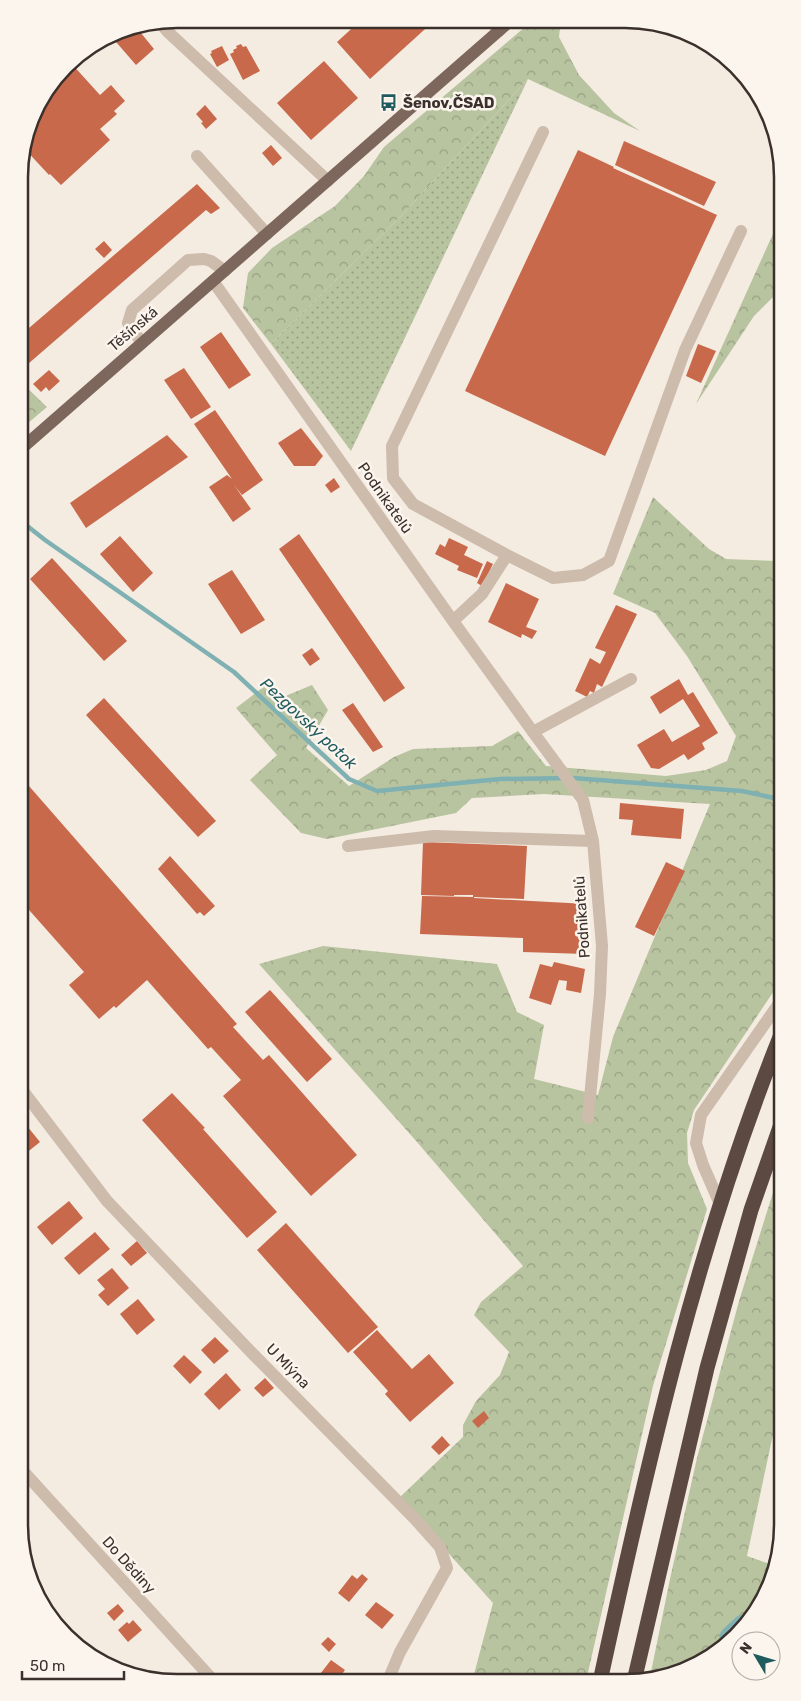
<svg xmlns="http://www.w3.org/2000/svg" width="801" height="1701" viewBox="0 0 801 1701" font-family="Rubik,sans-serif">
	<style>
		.grass { fill: url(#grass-dots) }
		.forest { fill: url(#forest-crowns) }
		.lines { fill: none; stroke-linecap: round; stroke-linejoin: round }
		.stream { stroke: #7fb0b2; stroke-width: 4.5 }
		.river { stroke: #7fb0b2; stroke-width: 25 }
		.building { fill: #c8694b }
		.minor { stroke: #cdbbac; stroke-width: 12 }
		.major { stroke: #7d675c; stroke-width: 12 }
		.highway { stroke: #5c4a42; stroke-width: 15 }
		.labels { text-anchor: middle; stroke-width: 5; stroke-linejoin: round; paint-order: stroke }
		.poi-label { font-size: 15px; font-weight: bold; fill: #3b302b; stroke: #fbf5ee; text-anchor: start }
		.street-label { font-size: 15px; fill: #3b302b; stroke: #fbf5ee }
		.water-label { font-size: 16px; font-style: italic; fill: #1f5a5e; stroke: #fbf5ee }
		.rim { fill: none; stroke: #3b302b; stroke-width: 2.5 }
	</style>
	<defs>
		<pattern id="grass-dots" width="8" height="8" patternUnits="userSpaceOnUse" patternTransform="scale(1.25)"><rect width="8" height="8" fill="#b8c4a0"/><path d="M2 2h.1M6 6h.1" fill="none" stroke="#97a083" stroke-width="1.8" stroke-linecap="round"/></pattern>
		<pattern id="forest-crowns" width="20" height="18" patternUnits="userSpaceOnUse" patternTransform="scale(1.25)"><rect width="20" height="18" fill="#b8c4a0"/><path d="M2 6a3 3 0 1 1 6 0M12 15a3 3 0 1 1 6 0" fill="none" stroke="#97a083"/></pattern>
	</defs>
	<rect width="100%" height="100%" fill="#f4ebe1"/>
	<path class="grass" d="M 718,53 L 729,58 L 761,97 L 775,132 Z
		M 528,79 L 351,451 L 271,344 L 402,215 Z"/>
	<path class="forest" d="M 532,21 L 563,21 L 560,27 L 559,37 L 579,75 L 614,113 L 640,131 L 528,79 L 402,215 L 271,344 L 243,308 L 248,273 L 272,248 L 335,206 L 364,176 L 384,147 Z
		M 777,225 L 777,293 L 754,316 L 696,404 Z
		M 21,382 L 47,407 L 21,429 Z
		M 653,497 L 709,549 L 726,559 L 778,561 L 780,982 L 694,1110 L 687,1133 L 688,1163 L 707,1209 L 653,1386 L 587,1677 L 473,1678 L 493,1603 L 399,1498 L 463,1437 L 463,1425 L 476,1401 L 500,1375 L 509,1352 L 474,1315 L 481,1302 L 523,1266 L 417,1142 L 259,964 L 323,946 L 497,964 L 517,1012 L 544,1025 L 534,1079 L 598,1095 L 613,1037 L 710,804 L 544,794 L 472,798 L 456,813 L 327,839 L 301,833 L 250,780 L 277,755 L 236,708 L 270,682 L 283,697 L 312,685 L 328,710 L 306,748 L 349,786 L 394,757 L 413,749 L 492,746 L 518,731 L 546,766 L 666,776 L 706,770 L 727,761 L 736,736 L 687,656 L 655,613 L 613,594 Z
		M 781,1167 L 781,1397 L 747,1556 L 775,1566 L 770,1585 L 743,1628 L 712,1656 L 665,1677 L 650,1677 L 670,1579 L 697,1458 L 739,1301 Z"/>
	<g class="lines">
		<path class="stream" d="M 21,521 L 45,540 L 234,672 L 349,779 L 377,791 L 500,779 L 573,778 L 742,791 L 779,799"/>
		<path class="river" d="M 732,1638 L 744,1627"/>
	</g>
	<path class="building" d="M 361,20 L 435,20 L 370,79 L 337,42 Z
		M 136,27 L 154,49 L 136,65 L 110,35 L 117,31 Z
		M 241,44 L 243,47 L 246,46 L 260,71 L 243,80 L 230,54 L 234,52 L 233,50 L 237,48 L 236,46 Z
		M 222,46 L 229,60 L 217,67 L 210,54 L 212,53 L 211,51 Z
		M 324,61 L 358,98 L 311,140 L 277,103 Z
		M 70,62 L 100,95 L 111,85 L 125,101 L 114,111 L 117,114 L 100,129 L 110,140 L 61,185 L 50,174 L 49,175 L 23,147 L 35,107 Z
		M 205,105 L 217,119 L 206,129 L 201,123 L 203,122 L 196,114 Z
		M 624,141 L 716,182 L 704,206 L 615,165 Z
		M 271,145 L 282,158 L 273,166 L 262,153 Z
		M 578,150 L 614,167 L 613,168 L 717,215 L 605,456 L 465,391 Z
		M 197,184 L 220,208 L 211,214 L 206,210 L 21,370 L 21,318 L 29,328 Z
		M 104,241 L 112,250 L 104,258 L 95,249 Z
		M 221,332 L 251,375 L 229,389 L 200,347 Z
		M 698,344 L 716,351 L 701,383 L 686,376 Z
		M 184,368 L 211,407 L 191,419 L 164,380 Z
		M 49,370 L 60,381 L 49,391 L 46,387 L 41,392 L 33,384 Z
		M 215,410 L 263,480 L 242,495 L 234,485 L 251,509 L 233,522 L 209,487 L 227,475 L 232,479 L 194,424 Z
		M 301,428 L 323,456 L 315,466 L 294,466 L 278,443 Z
		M 167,435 L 188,457 L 86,528 L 70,503 Z
		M 334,478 L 340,487 L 331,493 L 325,485 Z
		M 299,534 L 405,688 L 384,702 L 279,549 Z
		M 120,536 L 153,573 L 133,592 L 100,554 Z
		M 449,538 L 468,547 L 464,555 L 483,564 L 477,578 L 457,570 L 459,566 L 435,554 L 440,544 L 445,547 Z
		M 52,558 L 127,641 L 104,661 L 30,579 Z
		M 487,561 L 493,564 L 482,586 L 477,583 Z
		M 232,570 L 265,620 L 241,634 L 208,584 Z
		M 506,583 L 539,599 L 526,627 L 537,631 L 532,639 L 522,634 L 521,638 L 488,622 Z
		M 616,605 L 637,614 L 602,687 L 597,684 L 594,693 L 590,691 L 587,697 L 575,691 L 590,658 L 600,664 L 606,652 L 595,648 Z
		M 312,648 L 320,659 L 310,666 L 302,655 Z
		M 679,679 L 688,695 L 693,692 L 718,733 L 702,743 L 705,749 L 688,760 L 684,754 L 659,769 L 651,768 L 637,745 L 664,729 L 672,742 L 700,726 L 683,699 L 660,714 L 650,697 Z
		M 104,698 L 216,821 L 198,837 L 86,715 Z
		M 353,703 L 383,747 L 373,752 L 342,710 Z
		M 22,778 L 237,1024 L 233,1027 L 263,1060 L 269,1055 L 357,1155 L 311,1196 L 223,1096 L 241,1080 L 211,1047 L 208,1049 L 147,980 L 116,1008 L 114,1006 L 99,1019 L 69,985 L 84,972 L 22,902 Z
		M 620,803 L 684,809 L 681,839 L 631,835 L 633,820 L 619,819 Z
		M 423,842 L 527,846 L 524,899 L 474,897 L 474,898 L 587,904 L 585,954 L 523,952 L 523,938 L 420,934 L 422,896 L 473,897 L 473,895 L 454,895 L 454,896 L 421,895 Z
		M 170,856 L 215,906 L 204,916 L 200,912 L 197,914 L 158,869 Z
		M 666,862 L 685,871 L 654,936 L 635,927 Z
		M 554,962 L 585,969 L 581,993 L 566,990 L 567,981 L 559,980 L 551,1005 L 529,998 L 540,964 L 552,967 Z
		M 270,990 L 332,1059 L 307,1082 L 245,1012 Z
		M 172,1093 L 205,1128 L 203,1129 L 277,1212 L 247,1238 L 142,1120 Z
		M 27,1126 L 40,1142 L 25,1154 L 23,1151 L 23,1130 Z
		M 69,1201 L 83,1218 L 52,1245 L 37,1227 Z
		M 286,1223 L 378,1327 L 348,1353 L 257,1250 Z
		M 95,1232 L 110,1249 L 79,1275 L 64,1258 Z
		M 137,1241 L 147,1253 L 131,1266 L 121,1255 Z
		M 112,1268 L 129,1288 L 108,1306 L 98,1295 L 105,1289 L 97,1280 Z
		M 138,1299 L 155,1320 L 137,1335 L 120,1314 Z
		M 377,1330 L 412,1369 L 429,1354 L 454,1383 L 410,1422 L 385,1394 L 388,1391 L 353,1352 Z
		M 215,1337 L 229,1351 L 214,1364 L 201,1350 Z
		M 184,1355 L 202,1372 L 190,1384 L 173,1366 Z
		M 226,1373 L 241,1390 L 219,1410 L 204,1394 Z
		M 265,1378 L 274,1388 L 263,1397 L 254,1388 Z
		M 484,1411 L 489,1418 L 478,1428 L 472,1421 Z
		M 442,1436 L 450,1445 L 439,1455 L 431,1447 Z
		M 781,1436 L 782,1436 L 782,1470 L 774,1469 Z
		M 362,1574 L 368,1579 L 349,1602 L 338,1593 L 352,1575 L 357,1579 Z
		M 376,1602 L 394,1615 L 382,1629 L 365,1615 Z
		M 118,1604 L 124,1611 L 114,1621 L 107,1613 Z
		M 133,1620 L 142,1630 L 128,1642 L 118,1630 L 127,1622 L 129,1624 Z
		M 328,1637 L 336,1644 L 329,1652 L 321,1644 Z
		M 331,1660 L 345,1670 L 342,1674 L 345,1676 L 343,1678 L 317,1678 Z"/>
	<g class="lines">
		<path class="minor" d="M 491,21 L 499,31
			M 160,22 L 167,31 L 328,181
			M 197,156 L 267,234
			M 213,281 L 453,621 L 533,732 L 631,679
			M 142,343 L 128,323 L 132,310 L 188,260 L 204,259 L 211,261 L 225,271
			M 507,555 L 553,578 L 583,575 L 609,561 L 685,350 L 741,231
			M 453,621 L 482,594 L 507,555 L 413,504 L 393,478 L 392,446 L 543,132
			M 533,732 L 583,800 L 593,841 L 602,946 L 600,994 L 588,1118
			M 348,846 L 434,836 L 593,841
			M 23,1091 L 107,1201 L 252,1353 L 415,1519 L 440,1547 L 447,1568 L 400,1652 L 389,1678
			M 720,1204 L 703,1165 L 696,1143 L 701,1115 L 780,1002
			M 24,1472 L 212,1679"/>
		<path class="major" d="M 21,449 L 510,21"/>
		<path class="highway" d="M 601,1677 C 648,1460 697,1244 780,1037
			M 635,1677 L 707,1368 L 751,1210 L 780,1127"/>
	</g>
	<defs>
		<symbol id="bus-bare" viewBox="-9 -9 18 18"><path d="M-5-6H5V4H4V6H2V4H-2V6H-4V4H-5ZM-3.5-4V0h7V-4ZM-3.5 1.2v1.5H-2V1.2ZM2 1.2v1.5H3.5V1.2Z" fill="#1f5a5e" stroke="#fbf5ee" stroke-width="2.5" paint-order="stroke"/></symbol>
	</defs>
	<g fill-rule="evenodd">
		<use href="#bus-bare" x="376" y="90" width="25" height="25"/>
	</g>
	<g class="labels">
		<g class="poi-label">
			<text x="403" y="108">Šenov,ČSAD</text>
		</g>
		<g class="street-label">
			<text transform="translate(133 329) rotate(-41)" y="5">Těšínská</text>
			<text transform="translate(385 498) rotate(55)" y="5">Podnikatelů</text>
			<text transform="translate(582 917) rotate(-94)" y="5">Podnikatelů</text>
			<text transform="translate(288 1366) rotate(46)" y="5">U Mlýna</text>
			<text transform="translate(129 1565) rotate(48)" y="5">Do Dědiny</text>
		</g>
		<g class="water-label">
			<text transform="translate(309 723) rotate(43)" y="6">Pezgovský potok</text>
		</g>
	</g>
	<path d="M0 0H801V1701H0ZM177 28H625A149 149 0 0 1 774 177V1525A149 149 0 0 1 625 1674H177A149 149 0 0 1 28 1525V177A149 149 0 0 1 177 28Z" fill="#fbf5ee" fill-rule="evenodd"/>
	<path class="rim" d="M177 28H625A149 149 0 0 1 774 177V1525A149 149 0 0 1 625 1674H177A149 149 0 0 1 28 1525V177A149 149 0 0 1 177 28Z"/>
	<g transform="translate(756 1656) rotate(308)"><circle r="24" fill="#fbf5ee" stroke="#aea6a0"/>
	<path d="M0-4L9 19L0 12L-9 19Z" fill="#1f5a5e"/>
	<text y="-8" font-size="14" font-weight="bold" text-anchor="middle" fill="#3b302b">N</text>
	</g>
	<path d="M22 1671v8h102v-8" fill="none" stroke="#3b302b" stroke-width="2.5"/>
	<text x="30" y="1671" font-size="15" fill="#3b302b" stroke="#fbf5ee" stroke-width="4" paint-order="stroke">50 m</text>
</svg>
